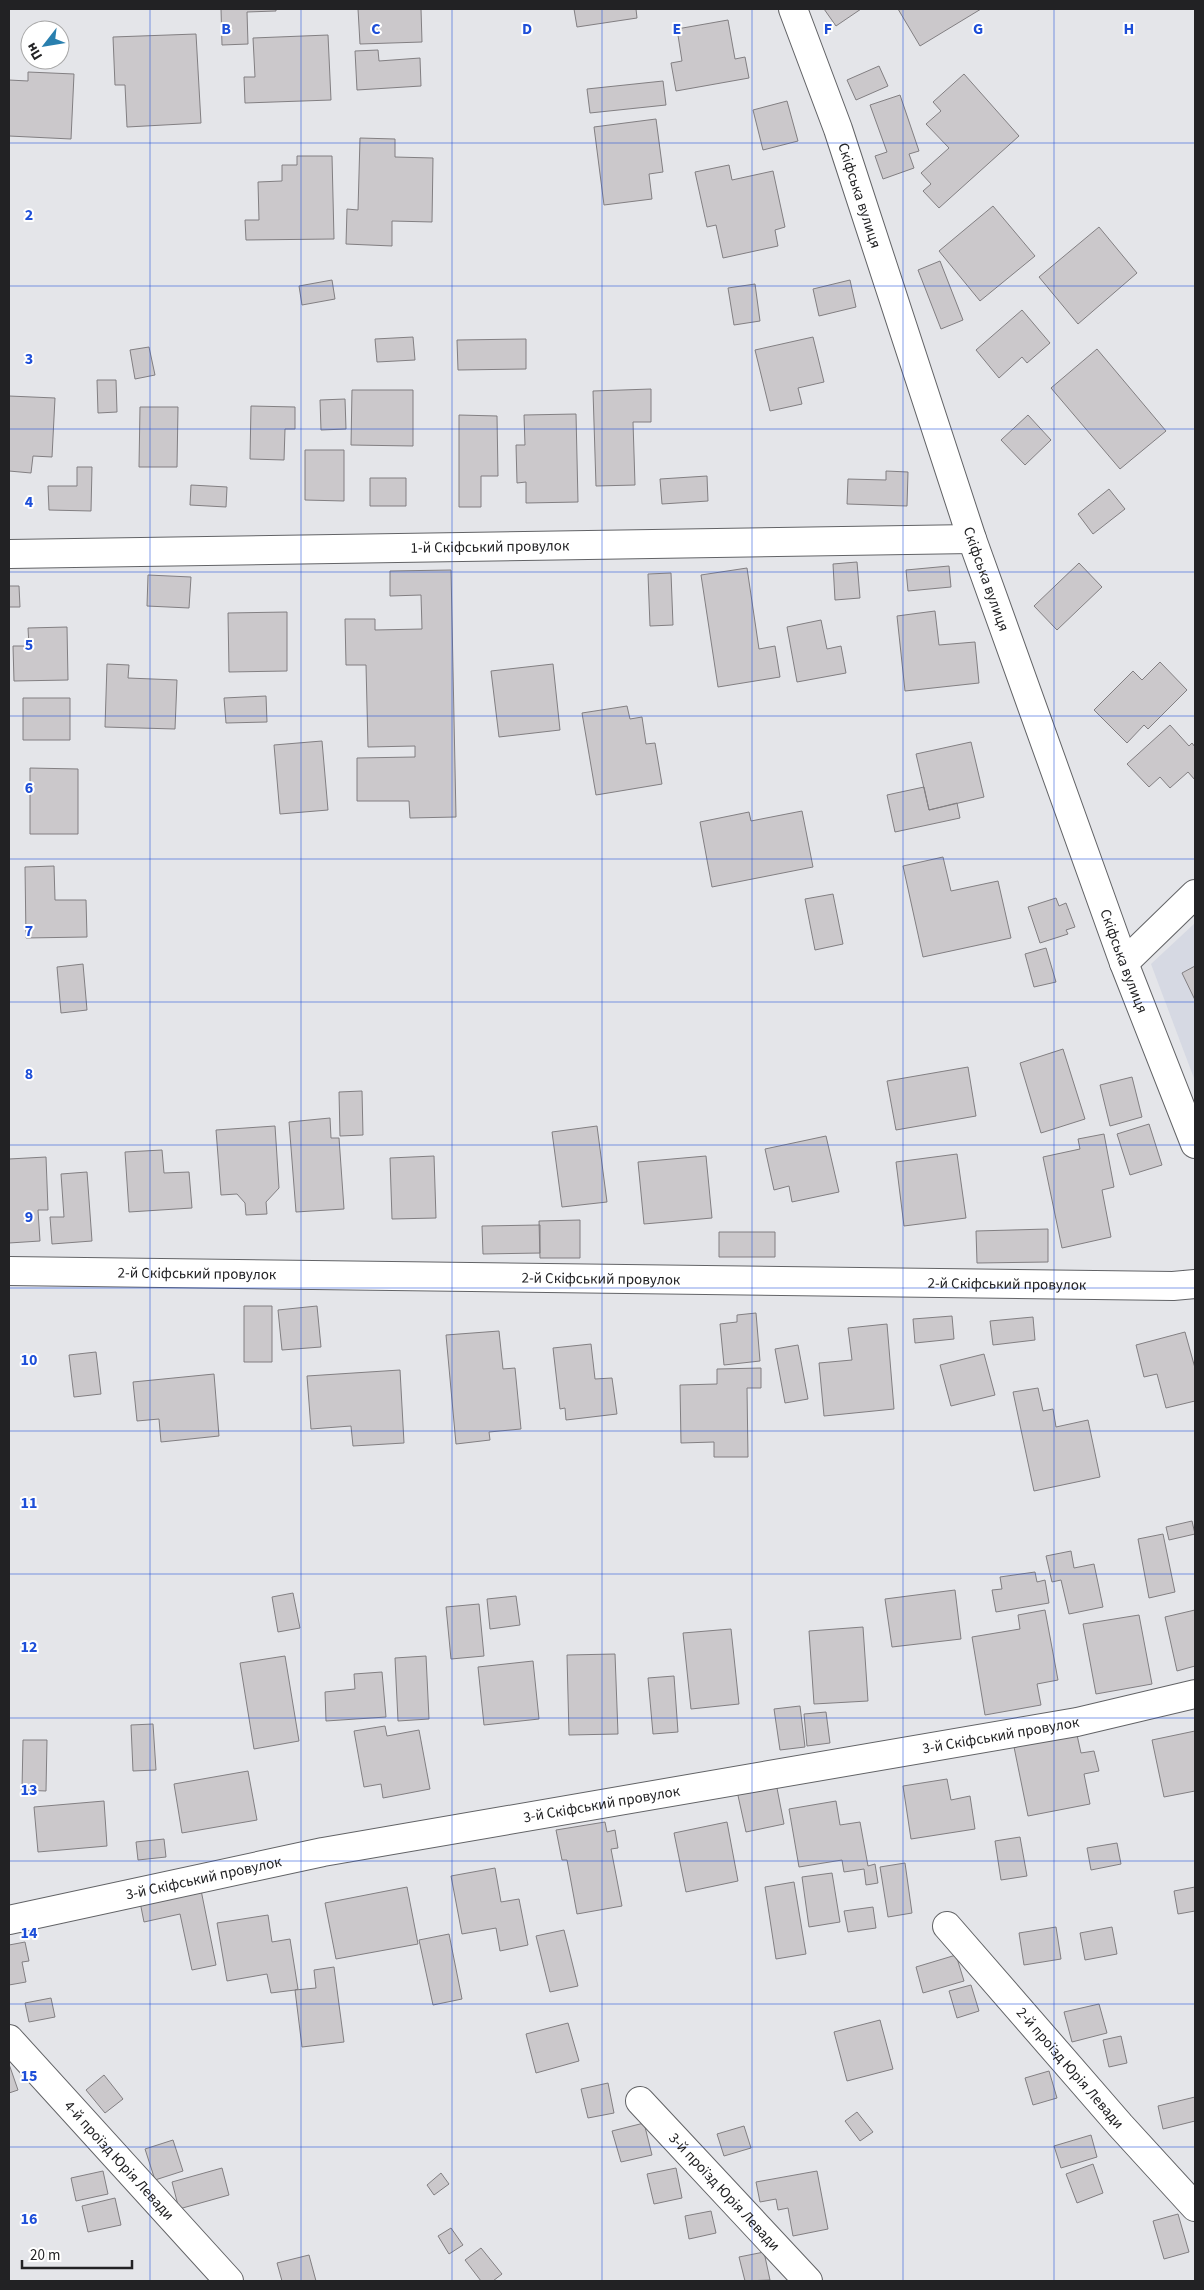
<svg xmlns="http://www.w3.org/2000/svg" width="1204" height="2290" viewBox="0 0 1204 2290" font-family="'Source Sans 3',sans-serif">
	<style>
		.built { fill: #d6d9e3 }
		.building { fill: #cbc8cb; stroke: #827f82 }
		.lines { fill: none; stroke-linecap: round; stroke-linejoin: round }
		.minor-casing { stroke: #626366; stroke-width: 30 }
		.minor { stroke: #fff; stroke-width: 28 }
		.grid { fill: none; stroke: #1d4ed8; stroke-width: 1; stroke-opacity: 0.55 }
		.labels { text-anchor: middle; stroke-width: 4; stroke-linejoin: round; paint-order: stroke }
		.street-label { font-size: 15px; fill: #222224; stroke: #fff }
		.grid-label { font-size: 16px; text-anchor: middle; font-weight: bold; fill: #1d4ed8; stroke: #fff; stroke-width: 4; stroke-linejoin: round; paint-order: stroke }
	</style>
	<rect width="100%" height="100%" fill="#e4e5e9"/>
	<path class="built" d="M 1195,923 L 1195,1081 L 1151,964 Z"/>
	<path class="building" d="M 221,9 L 276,9 L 276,11 L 247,12 L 248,44 L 222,45 Z
		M 358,9 L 421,9 L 422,42 L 360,44 Z
		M 574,9 L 636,9 L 637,18 L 577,27 Z
		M 824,9 L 861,9 L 836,26 Z
		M 898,9 L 981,9 L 920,46 Z
		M 728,20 L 735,59 L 745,57 L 749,78 L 676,91 L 671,63 L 682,61 L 677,29 Z
		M 196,34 L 201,123 L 127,127 L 125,85 L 115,85 L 113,37 Z
		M 328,35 L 331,100 L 245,103 L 244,77 L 255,77 L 253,38 Z
		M 378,50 L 379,61 L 420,58 L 421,86 L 357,90 L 355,51 Z
		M 879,66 L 888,86 L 856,100 L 847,80 Z
		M 28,72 L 74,74 L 71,139 L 9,136 L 9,80 L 28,81 Z
		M 964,74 L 1019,136 L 939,208 L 923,191 L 931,184 L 921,173 L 949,148 L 926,124 L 941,111 L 933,102 Z
		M 663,81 L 666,105 L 590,113 L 587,89 Z
		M 900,95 L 919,151 L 909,154 L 914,168 L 883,179 L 875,156 L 887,152 L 870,105 Z
		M 787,101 L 798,141 L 763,150 L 753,110 Z
		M 656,119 L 663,172 L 649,174 L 652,199 L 604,205 L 594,127 Z
		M 360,138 L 395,139 L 395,157 L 433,158 L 432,222 L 392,221 L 392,246 L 346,244 L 347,209 L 358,210 Z
		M 297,156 L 332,156 L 334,239 L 246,240 L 245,220 L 259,220 L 258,182 L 282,181 L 282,165 L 297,165 Z
		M 729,165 L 732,180 L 773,171 L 785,227 L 775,230 L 778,246 L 723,258 L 716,225 L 707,227 L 695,172 Z
		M 993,206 L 1035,256 L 980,301 L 939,251 Z
		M 1099,227 L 1137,273 L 1078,324 L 1039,277 Z
		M 940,261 L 963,320 L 941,329 L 918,270 Z
		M 332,280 L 335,299 L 302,305 L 299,286 Z
		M 850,280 L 856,307 L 819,316 L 813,289 Z
		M 755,284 L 760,321 L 734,325 L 728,288 Z
		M 1022,310 L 1050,343 L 1027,363 L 1022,357 L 999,378 L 976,350 Z
		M 413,337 L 415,360 L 377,362 L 375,339 Z
		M 813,337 L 824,382 L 798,388 L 802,404 L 770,411 L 755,350 Z
		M 526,339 L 526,369 L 458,370 L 457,340 Z
		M 149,347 L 155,375 L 135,379 L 130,350 Z
		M 1097,349 L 1166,431 L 1120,469 L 1051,388 Z
		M 97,380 L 116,380 L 117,412 L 98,413 Z
		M 651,389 L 651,422 L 633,422 L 635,485 L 596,486 L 593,391 Z
		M 352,390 L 413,390 L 413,446 L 351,445 Z
		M 9,396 L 55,398 L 52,457 L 33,456 L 31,473 L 9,471 Z
		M 345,399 L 346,429 L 321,430 L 320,400 Z
		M 251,406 L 295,407 L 295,429 L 285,429 L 284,460 L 250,459 Z
		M 140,407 L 178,407 L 177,467 L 139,467 Z
		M 576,414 L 578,502 L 526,503 L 526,482 L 517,483 L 516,445 L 525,445 L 524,415 Z
		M 459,415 L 497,416 L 498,476 L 481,476 L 481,507 L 459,507 Z
		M 1028,415 L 1051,440 L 1025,465 L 1001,440 Z
		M 305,450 L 344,450 L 344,501 L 305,500 Z
		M 77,467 L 92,467 L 91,511 L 49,510 L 48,486 L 77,486 Z
		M 886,471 L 908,472 L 907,506 L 847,504 L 848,479 L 886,480 Z
		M 707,476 L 708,501 L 662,504 L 660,479 Z
		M 370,478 L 406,478 L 406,506 L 370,506 Z
		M 191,485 L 227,487 L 226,507 L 190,505 Z
		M 1109,489 L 1125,509 L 1093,534 L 1078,514 Z
		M 857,562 L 860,598 L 835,600 L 833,564 Z
		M 1079,563 L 1102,587 L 1057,630 L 1034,606 Z
		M 949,566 L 951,587 L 908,591 L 906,570 Z
		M 747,568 L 759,649 L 775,646 L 780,677 L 718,687 L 701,575 Z
		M 451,570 L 456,817 L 410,818 L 409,801 L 357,801 L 357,758 L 415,757 L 415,746 L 368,747 L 366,665 L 346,665 L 345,619 L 375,619 L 375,630 L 422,629 L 421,595 L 390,596 L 390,571 Z
		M 671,573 L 673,625 L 650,626 L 648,574 Z
		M 148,575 L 191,577 L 189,608 L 147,606 Z
		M 9,586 L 19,586 L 20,607 L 9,607 Z
		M 935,611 L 939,645 L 975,642 L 979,683 L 905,691 L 897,616 Z
		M 287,612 L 287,671 L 229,672 L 228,613 Z
		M 821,620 L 827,649 L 841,646 L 846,673 L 797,682 L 787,627 Z
		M 67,627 L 68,680 L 14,681 L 13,646 L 29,646 L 28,628 Z
		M 1160,662 L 1187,690 L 1148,729 L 1144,725 L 1127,743 L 1094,710 L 1133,671 L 1142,680 Z
		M 107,664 L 129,665 L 128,678 L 177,680 L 175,729 L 105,727 Z
		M 553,664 L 560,730 L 499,737 L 491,671 Z
		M 266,696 L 267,722 L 226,723 L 224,698 Z
		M 23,698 L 70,698 L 70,740 L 23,740 Z
		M 627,706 L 630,719 L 642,717 L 646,744 L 655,743 L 662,784 L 596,795 L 582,713 Z
		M 1170,725 L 1189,746 L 1192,743 L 1195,747 L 1195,780 L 1188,772 L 1170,788 L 1160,777 L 1149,787 L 1127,764 Z
		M 322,741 L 328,810 L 280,814 L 274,745 Z
		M 971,742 L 984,797 L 929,810 L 916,754 Z
		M 30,768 L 78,769 L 78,834 L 30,834 Z
		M 924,787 L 929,810 L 957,803 L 960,818 L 895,832 L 887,795 Z
		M 802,811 L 813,867 L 712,887 L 700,822 L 749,812 L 751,821 Z
		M 943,857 L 951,891 L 998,881 L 1011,938 L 923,957 L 903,866 Z
		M 54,866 L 55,900 L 86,900 L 87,937 L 26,938 L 25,867 Z
		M 833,894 L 843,944 L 815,950 L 805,899 Z
		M 1056,898 L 1059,906 L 1066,903 L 1075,927 L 1066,930 L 1068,934 L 1040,943 L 1028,907 Z
		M 1046,948 L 1056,982 L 1034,987 L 1025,954 Z
		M 83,964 L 87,1010 L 61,1013 L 57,967 Z
		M 1195,966 L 1195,1000 L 1182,973 Z
		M 1063,1049 L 1085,1119 L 1041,1133 L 1020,1063 Z
		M 968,1067 L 976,1116 L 896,1130 L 887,1081 Z
		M 1132,1077 L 1142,1117 L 1110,1126 L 1100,1085 Z
		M 362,1091 L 363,1135 L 340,1136 L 339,1092 Z
		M 330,1118 L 331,1138 L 339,1138 L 344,1209 L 296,1212 L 289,1122 Z
		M 1149,1124 L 1162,1165 L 1130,1175 L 1117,1134 Z
		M 275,1126 L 279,1188 L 266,1202 L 267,1214 L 246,1215 L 245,1203 L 237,1194 L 221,1195 L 216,1130 Z
		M 597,1126 L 607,1202 L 562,1207 L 552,1132 Z
		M 1104,1134 L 1114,1187 L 1102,1190 L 1111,1237 L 1062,1248 L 1043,1157 L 1080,1149 L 1078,1139 Z
		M 826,1136 L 839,1192 L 792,1202 L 789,1186 L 774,1190 L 765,1149 Z
		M 162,1150 L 164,1173 L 189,1172 L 192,1208 L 129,1212 L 125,1152 Z
		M 957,1154 L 966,1218 L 904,1226 L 896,1162 Z
		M 434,1156 L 436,1218 L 392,1219 L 390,1158 Z
		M 706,1156 L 712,1218 L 644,1224 L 638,1162 Z
		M 46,1157 L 48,1210 L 38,1210 L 40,1241 L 9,1243 L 9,1159 Z
		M 87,1172 L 92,1241 L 52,1244 L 50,1217 L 64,1217 L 61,1174 Z
		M 580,1220 L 580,1258 L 540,1258 L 539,1221 Z
		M 540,1225 L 540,1253 L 483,1254 L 482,1226 Z
		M 1048,1229 L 1048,1262 L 977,1263 L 976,1231 Z
		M 719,1232 L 775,1232 L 775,1257 L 719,1257 Z
		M 244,1306 L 272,1306 L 272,1362 L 244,1362 Z
		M 317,1306 L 321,1347 L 282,1350 L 278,1310 Z
		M 756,1313 L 760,1361 L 724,1365 L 720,1324 L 737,1322 L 737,1315 Z
		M 952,1316 L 954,1339 L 915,1343 L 913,1319 Z
		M 1033,1317 L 1035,1340 L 993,1345 L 990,1321 Z
		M 887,1324 L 894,1409 L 824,1416 L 819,1363 L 852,1360 L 848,1328 Z
		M 499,1331 L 503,1369 L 515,1368 L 521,1429 L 489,1432 L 490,1440 L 456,1444 L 446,1335 Z
		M 1185,1332 L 1195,1368 L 1195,1401 L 1166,1408 L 1157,1374 L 1144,1377 L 1136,1345 Z
		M 591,1344 L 595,1379 L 612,1378 L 617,1414 L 566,1420 L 565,1408 L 560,1409 L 553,1348 Z
		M 798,1345 L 808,1399 L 785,1403 L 775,1349 Z
		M 96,1352 L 101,1394 L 74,1397 L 69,1355 Z
		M 984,1354 L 995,1395 L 951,1406 L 940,1365 Z
		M 761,1368 L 761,1388 L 747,1388 L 748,1457 L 714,1457 L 714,1442 L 681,1443 L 680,1385 L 717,1384 L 717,1369 Z
		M 400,1370 L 404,1443 L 353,1446 L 351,1426 L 311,1429 L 307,1376 Z
		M 214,1374 L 219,1436 L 161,1442 L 159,1419 L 137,1421 L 133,1382 Z
		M 1038,1388 L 1043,1411 L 1053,1409 L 1056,1427 L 1088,1420 L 1100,1477 L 1034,1491 L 1013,1392 Z
		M 1192,1521 L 1195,1534 L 1169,1540 L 1166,1527 Z
		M 1163,1534 L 1175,1592 L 1149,1598 L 1138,1539 Z
		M 1071,1551 L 1074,1568 L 1094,1564 L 1103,1607 L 1069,1614 L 1061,1580 L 1052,1582 L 1046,1556 Z
		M 1035,1572 L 1037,1582 L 1045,1580 L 1049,1603 L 996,1612 L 992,1590 L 1002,1589 L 1000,1577 Z
		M 955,1590 L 961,1639 L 892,1647 L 885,1599 Z
		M 293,1593 L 300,1628 L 278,1632 L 272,1597 Z
		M 516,1596 L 520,1625 L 490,1629 L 487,1599 Z
		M 479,1604 L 484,1656 L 451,1659 L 446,1607 Z
		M 1045,1610 L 1058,1680 L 1037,1684 L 1041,1705 L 985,1715 L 972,1637 L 1020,1629 L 1018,1615 Z
		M 1195,1610 L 1195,1666 L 1177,1671 L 1165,1617 Z
		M 1139,1615 L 1152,1684 L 1096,1694 L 1083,1624 Z
		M 863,1627 L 868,1701 L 814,1704 L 809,1631 Z
		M 731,1629 L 739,1704 L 691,1709 L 683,1633 Z
		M 615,1654 L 618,1734 L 569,1735 L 567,1655 Z
		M 285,1656 L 299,1741 L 254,1749 L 240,1663 Z
		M 426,1656 L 429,1719 L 398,1721 L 395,1658 Z
		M 533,1661 L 539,1719 L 484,1725 L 478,1667 Z
		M 382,1672 L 386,1717 L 326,1721 L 325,1692 L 355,1689 L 354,1674 Z
		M 674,1676 L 678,1732 L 653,1734 L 648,1678 Z
		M 800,1706 L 805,1747 L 780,1750 L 774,1709 Z
		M 826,1712 L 830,1743 L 807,1746 L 804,1714 Z
		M 153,1724 L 156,1770 L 133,1771 L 131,1725 Z
		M 385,1726 L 387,1736 L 419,1730 L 430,1789 L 383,1798 L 381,1784 L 364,1787 L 354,1731 Z
		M 1195,1731 L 1195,1791 L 1164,1797 L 1152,1740 Z
		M 1077,1735 L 1081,1753 L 1094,1751 L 1099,1771 L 1084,1774 L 1090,1804 L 1028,1816 L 1014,1747 Z
		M 23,1740 L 47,1740 L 46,1791 L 22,1790 Z
		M 248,1771 L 257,1820 L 182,1833 L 174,1784 Z
		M 947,1779 L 951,1800 L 970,1796 L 975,1829 L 911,1839 L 903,1786 Z
		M 776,1783 L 784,1824 L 746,1832 L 737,1791 Z
		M 104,1801 L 107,1846 L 38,1852 L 34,1807 Z
		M 836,1801 L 840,1825 L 860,1822 L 868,1866 L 875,1864 L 878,1883 L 866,1885 L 864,1869 L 844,1872 L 842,1860 L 799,1867 L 789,1809 Z
		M 605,1822 L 607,1832 L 615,1830 L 618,1848 L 611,1849 L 622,1906 L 577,1914 L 567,1860 L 562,1860 L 556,1830 Z
		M 727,1822 L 738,1881 L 686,1892 L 674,1833 Z
		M 1020,1837 L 1027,1876 L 1001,1880 L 995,1841 Z
		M 164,1839 L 166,1857 L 138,1860 L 136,1842 Z
		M 1117,1843 L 1121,1864 L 1091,1870 L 1087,1848 Z
		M 905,1863 L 912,1913 L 888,1917 L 880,1867 Z
		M 495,1868 L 501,1902 L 519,1899 L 528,1945 L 500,1951 L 496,1928 L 462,1934 L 451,1876 Z
		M 832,1873 L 840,1922 L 809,1927 L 802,1877 Z
		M 794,1882 L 806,1954 L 776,1959 L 765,1887 Z
		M 407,1887 L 418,1944 L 336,1959 L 325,1903 Z
		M 1195,1887 L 1195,1911 L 1178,1914 L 1174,1891 Z
		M 201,1890 L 216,1965 L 192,1970 L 180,1914 L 144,1922 L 140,1902 Z
		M 873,1907 L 876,1928 L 848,1932 L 844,1911 Z
		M 268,1915 L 272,1942 L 290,1939 L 298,1989 L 295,1990 L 271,1993 L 267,1974 L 227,1981 L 217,1923 Z
		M 1056,1927 L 1061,1959 L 1024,1965 L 1019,1933 Z
		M 1112,1927 L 1117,1954 L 1085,1960 L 1080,1933 Z
		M 564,1930 L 578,1986 L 550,1992 L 536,1936 Z
		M 449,1934 L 462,1999 L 433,2005 L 419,1940 Z
		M 25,1942 L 29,1961 L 22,1962 L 26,1982 L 9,1985 L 9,1945 Z
		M 956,1955 L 964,1981 L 923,1993 L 916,1967 Z
		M 334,1967 L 344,2042 L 302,2047 L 295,1990 L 316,1988 L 314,1970 Z
		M 971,1985 L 979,2011 L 957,2018 L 949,1991 Z
		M 51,1998 L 55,2017 L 29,2022 L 25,2003 Z
		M 1099,2004 L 1107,2033 L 1072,2042 L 1064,2012 Z
		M 880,2020 L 893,2069 L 847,2081 L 834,2032 Z
		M 568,2023 L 579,2061 L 536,2073 L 526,2034 Z
		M 1121,2036 L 1127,2063 L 1109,2067 L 1103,2040 Z
		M 9,2064 L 18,2090 L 9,2093 Z
		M 1049,2071 L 1057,2098 L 1033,2105 L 1025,2078 Z
		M 104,2075 L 123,2099 L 105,2113 L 86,2090 Z
		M 608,2083 L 614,2113 L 588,2118 L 581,2089 Z
		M 1195,2097 L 1195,2121 L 1163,2129 L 1158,2106 Z
		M 857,2112 L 873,2132 L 860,2141 L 845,2121 Z
		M 644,2123 L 652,2155 L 621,2162 L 612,2131 Z
		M 744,2126 L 751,2148 L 724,2156 L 717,2134 Z
		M 1091,2135 L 1097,2157 L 1061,2168 L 1054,2146 Z
		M 173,2140 L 183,2171 L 155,2180 L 145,2149 Z
		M 1093,2164 L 1103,2193 L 1077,2203 L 1066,2174 Z
		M 222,2168 L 229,2195 L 179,2209 L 172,2182 Z
		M 676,2168 L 682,2198 L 654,2204 L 647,2174 Z
		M 103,2171 L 108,2194 L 76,2201 L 71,2178 Z
		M 817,2171 L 828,2229 L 793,2236 L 788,2208 L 778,2210 L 776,2199 L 760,2202 L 756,2182 Z
		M 441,2173 L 449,2184 L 434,2195 L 427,2185 Z
		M 115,2198 L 121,2225 L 88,2232 L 82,2206 Z
		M 711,2211 L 716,2233 L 689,2239 L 685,2216 Z
		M 1178,2214 L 1189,2252 L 1164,2259 L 1153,2221 Z
		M 451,2228 L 463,2245 L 449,2254 L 438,2236 Z
		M 481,2248 L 502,2274 L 493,2281 L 481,2281 L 465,2260 Z
		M 764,2252 L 770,2280 L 745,2281 L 739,2257 Z
		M 309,2255 L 316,2281 L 282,2281 L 277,2263 Z"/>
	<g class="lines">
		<defs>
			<g id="minor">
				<path id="s1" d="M 793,9 L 838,129 L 972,539 L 1124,963 L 1195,1144"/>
				<path id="s2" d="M 9,554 L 972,539"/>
				<path d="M 1124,963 L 1195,894"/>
				<path id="s3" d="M 9,1271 L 1173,1286 L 1195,1284"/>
				<path id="s4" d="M 9,1920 L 323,1852 L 1077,1722 L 1195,1694"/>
				<path id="s5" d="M 947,1926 L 1120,2125 L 1195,2207"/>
				<path id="s6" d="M 9,2039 L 229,2281"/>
				<path id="s7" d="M 640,2101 L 808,2281"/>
			</g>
		</defs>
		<use href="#minor" class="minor-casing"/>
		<use href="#minor" class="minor"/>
	</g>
	<path class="grid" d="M 150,9 L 150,2281M 301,9 L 301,2281M 452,9 L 452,2281M 602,9 L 602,2281M 752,9 L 752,2281M 903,9 L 903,2281M 1054,9 L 1054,2281M 9,143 L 1195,143M 9,286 L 1195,286M 9,429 L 1195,429M 9,572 L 1195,572M 9,716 L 1195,716M 9,859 L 1195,859M 9,1002 L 1195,1002M 9,1145 L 1195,1145M 9,1288 L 1195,1288M 9,1431 L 1195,1431M 9,1574 L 1195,1574M 9,1718 L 1195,1718M 9,1861 L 1195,1861M 9,2004 L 1195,2004M 9,2147 L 1195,2147"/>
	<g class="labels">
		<g class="street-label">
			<text dy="5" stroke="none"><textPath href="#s1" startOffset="198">Скіфська вулиця</textPath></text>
			<text dy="5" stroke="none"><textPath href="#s2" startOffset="481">1-й Скіфський провулок</textPath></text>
			<text dy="5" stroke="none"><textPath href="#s1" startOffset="602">Скіфська вулиця</textPath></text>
			<text dy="5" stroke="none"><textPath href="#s1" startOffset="1008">Скіфська вулиця</textPath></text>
			<text dy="5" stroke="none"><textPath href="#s3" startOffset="188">2-й Скіфський провулок</textPath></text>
			<text dy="5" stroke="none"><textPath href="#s3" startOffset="592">2-й Скіфський провулок</textPath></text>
			<text dy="5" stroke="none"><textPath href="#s3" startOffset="998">2-й Скіфський провулок</textPath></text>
			<text dy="5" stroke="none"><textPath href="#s4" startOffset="1009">3-й Скіфський провулок</textPath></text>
			<text dy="5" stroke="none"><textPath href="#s4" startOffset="604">3-й Скіфський провулок</textPath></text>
			<text dy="5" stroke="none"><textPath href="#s4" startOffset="199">3-й Скіфський провулок</textPath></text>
			<text dy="5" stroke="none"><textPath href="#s5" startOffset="188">2-й проїзд Юрія Левади</textPath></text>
			<text dy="5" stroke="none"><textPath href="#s6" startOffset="164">4-й проїзд Юрія Левади</textPath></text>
			<text dy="5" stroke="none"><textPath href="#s7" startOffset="124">3-й проїзд Юрія Левади</textPath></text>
		</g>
	</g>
	<g class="grid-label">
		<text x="226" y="34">B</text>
		<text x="376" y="34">C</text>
		<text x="527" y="34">D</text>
		<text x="677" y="34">E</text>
		<text x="828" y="34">F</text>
		<text x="978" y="34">G</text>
		<text x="1129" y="34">H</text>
		<text x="29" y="220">2</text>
		<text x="29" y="364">3</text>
		<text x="29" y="507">4</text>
		<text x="29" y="650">5</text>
		<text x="29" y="793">6</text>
		<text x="29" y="936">7</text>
		<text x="29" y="1079">8</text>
		<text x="29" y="1222">9</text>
		<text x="29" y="1365">10</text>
		<text x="29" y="1508">11</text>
		<text x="29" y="1652">12</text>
		<text x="29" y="1795">13</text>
		<text x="29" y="1938">14</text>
		<text x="29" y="2081">15</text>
		<text x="29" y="2224">16</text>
	</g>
	<rect width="1204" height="2290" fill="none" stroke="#222224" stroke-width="20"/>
	<g transform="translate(45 45) rotate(239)"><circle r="24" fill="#ffffff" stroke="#a7a7a7"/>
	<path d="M0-4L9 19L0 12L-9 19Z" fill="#297fae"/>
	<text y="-8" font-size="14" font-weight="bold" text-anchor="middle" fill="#222224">Пн</text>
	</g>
	<path d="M22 2260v8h110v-8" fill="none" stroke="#222224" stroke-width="2.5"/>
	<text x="30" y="2260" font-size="15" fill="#222224" stroke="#ffffff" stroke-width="4" paint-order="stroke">20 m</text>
</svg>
